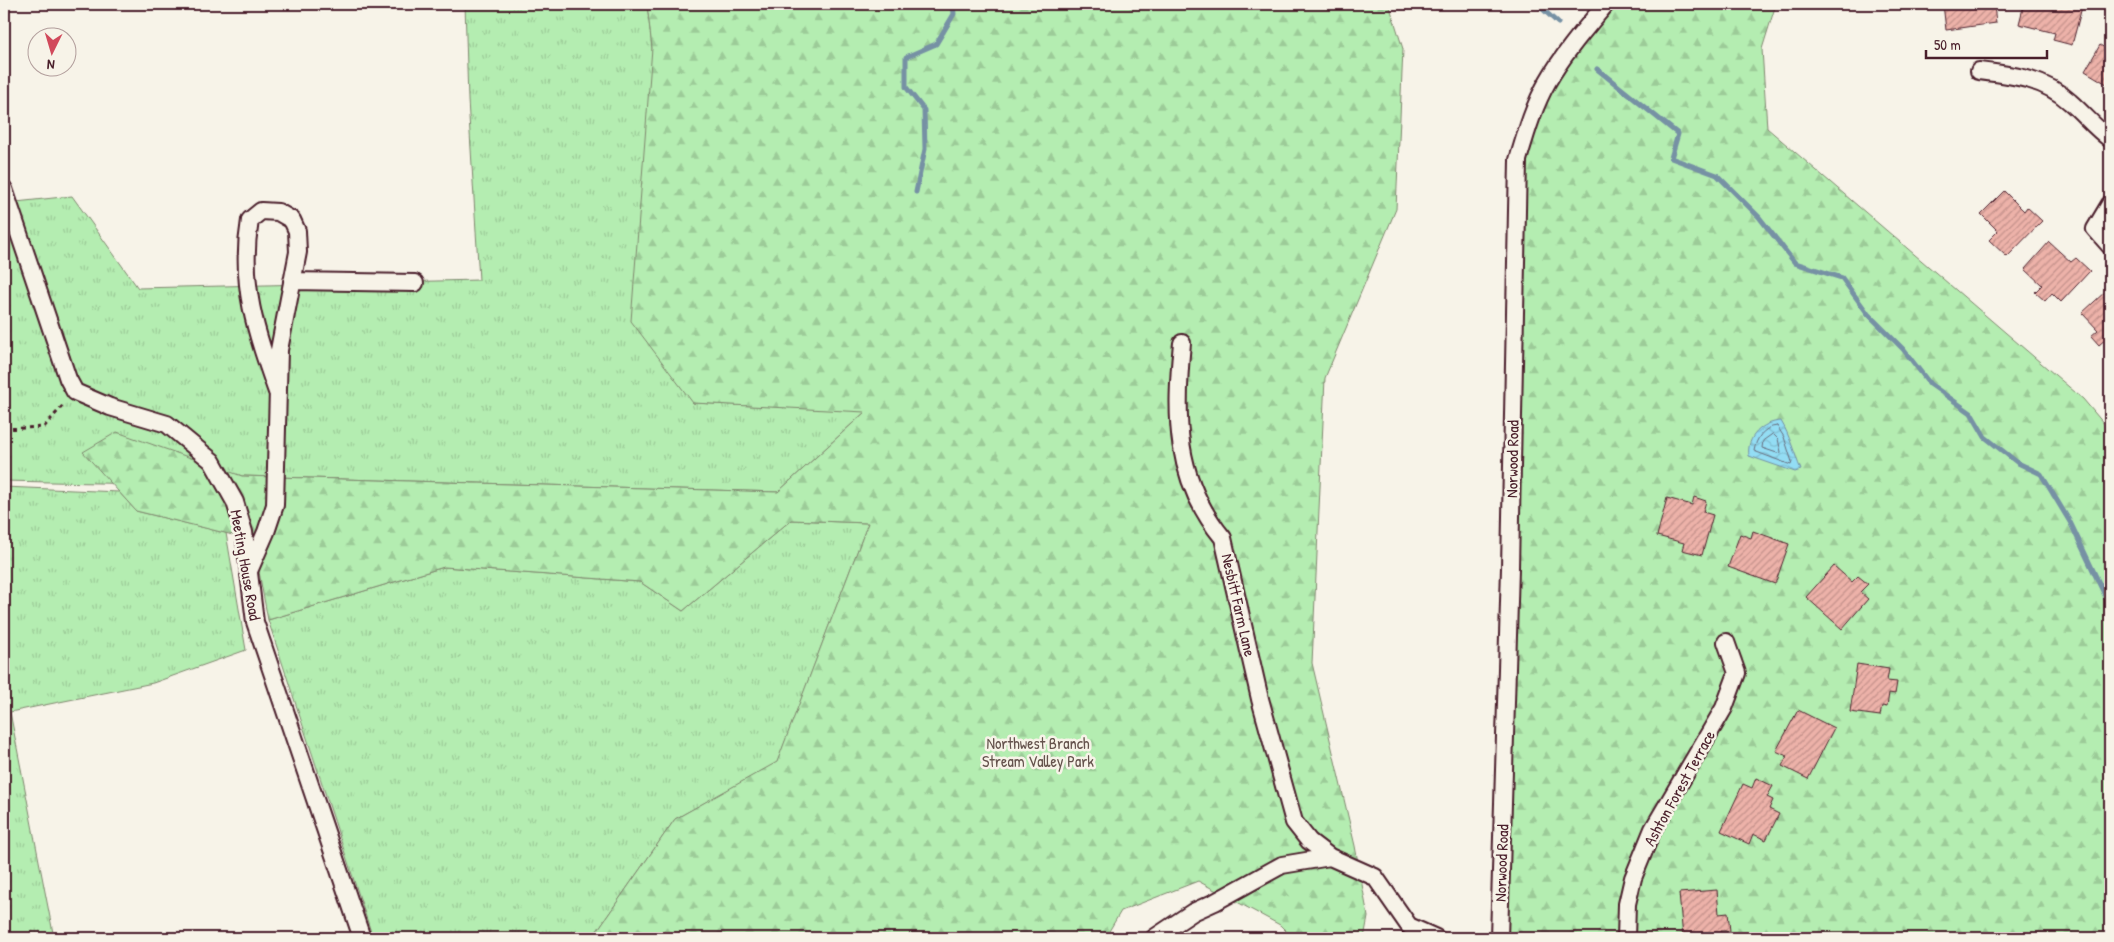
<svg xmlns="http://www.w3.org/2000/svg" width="2114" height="942" viewBox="0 0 2114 942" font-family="'Patrick Hand',sans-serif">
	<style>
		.grass { fill: url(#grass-tufts); stroke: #7f866e }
		.forest { fill: url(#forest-firs); stroke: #7f866e }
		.water { fill: url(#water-waves); stroke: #7691a4 }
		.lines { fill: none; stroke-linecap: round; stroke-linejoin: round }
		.shore { stroke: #676b7b; stroke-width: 1 }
		.stream { stroke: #7691a4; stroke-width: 5 }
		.building { fill: url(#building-hatch); stroke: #4a1f2b }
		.minor-casing { stroke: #4a1f2b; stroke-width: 20 }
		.path { stroke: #4a1f2b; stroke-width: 3; stroke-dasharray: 4 4; stroke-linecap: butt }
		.minor { stroke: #f7f3e8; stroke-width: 16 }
		.labels { text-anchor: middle; stroke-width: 5; stroke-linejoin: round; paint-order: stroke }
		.street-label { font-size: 16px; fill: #4a1f2b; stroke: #f7f3e8 }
		.park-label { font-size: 16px; fill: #64524c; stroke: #f7f3e8 }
	</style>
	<defs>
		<pattern id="grass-tufts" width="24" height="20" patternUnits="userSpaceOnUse" patternTransform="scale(1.25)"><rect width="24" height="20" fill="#b4edb1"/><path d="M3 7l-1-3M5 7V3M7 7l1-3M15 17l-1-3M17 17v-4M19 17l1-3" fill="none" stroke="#9ccb98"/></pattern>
		<pattern id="forest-firs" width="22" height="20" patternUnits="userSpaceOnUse" patternTransform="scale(1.25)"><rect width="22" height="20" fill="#b4edb1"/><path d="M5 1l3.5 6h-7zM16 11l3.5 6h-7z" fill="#9ccb98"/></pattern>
		<pattern id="water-waves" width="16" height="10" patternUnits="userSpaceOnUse" patternTransform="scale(1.25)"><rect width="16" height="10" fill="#93ddf4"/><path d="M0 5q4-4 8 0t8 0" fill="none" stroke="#80bdd1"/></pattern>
		<pattern id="building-hatch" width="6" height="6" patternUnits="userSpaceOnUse" patternTransform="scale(1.25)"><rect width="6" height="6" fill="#edb2a9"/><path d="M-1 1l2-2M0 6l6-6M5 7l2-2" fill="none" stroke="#c2908a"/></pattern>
	</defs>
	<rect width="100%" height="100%" fill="#f7f3e8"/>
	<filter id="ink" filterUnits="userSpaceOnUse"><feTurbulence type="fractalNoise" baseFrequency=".02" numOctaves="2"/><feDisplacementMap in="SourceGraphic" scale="10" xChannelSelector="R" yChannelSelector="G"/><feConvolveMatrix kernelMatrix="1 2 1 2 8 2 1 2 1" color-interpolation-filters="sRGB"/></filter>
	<g filter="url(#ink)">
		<path class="grass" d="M 465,4 L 647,4 L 693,403 L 866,411 L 778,492 L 242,476 L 237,474 L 240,486 L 4,481 L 4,164 L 16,202 L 72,196 L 138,288 L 479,280 L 468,100 Z
			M 4,487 L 119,492 L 136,511 L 226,533 L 246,650 L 153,683 L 10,712 L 54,938 L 4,938 Z
			M 791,520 L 868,523 L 777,763 L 675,819 L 592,938 L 373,938 L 268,620 L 444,567 L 640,582 L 683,611 Z"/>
		<path class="forest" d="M 647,4 L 1389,4 L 1403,49 L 1396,209 L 1325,378 L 1312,663 L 1355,846 L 1368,917 L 1364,938 L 1293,938 L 1280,925 L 1198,881 L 1121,911 L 1105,938 L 592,938 L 675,819 L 777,762 L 868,523 L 791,520 L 683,611 L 640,582 L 444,567 L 268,620 L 253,540 L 136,511 L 83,452 L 117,432 L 242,476 L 778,492 L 865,412 L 693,403 L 631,321 L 652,48 Z
			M 1606,4 L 1776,4 L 1762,49 L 1767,128 L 2083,399 L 2110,431 L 2110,938 L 1498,938 L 1518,160 L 1528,125 Z"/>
		<path class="water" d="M 1781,421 C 1790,436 1794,453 1801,470 L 1795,472 L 1749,456 C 1746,437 1762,422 1781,421 Z"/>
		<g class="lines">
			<path class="shore" d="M 1777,426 L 1784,437 L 1792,462 L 1791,465 L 1754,451 C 1756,439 1763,427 1777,426 Z
				M 1773,434 L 1778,439 L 1781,452 L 1780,454 L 1762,448 L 1763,441 Z"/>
			<path class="stream" d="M 1537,4 L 1558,23
				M 1597,69 L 1678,134 L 1671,158 L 1717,175 L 1759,217 L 1795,263 L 1842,278 L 1868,314 L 1903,349 L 1930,384 L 1971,413 L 1985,437 L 2018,463 L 2041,474 L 2070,522 L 2110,606
				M 916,192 L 925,149 L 924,110 L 906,87 L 906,57 L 936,44 L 954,14 L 953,4"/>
		</g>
		<path class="building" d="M 1943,4 L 2003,4 L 1994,5 L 1996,23 L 1946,30 Z
			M 2024,4 L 2070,4 L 2082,7 L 2072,45 L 2053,40 L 2055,33 L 2019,24 Z
			M 2100,45 L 2110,51 L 2110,86 L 2085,71 Z
			M 2004,191 L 2024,211 L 2027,207 L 2042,221 L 2007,257 L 1989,240 L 1998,231 L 1981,214 Z
			M 2049,242 L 2071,262 L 2076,258 L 2090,271 L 2061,302 L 2052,293 L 2045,301 L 2035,292 L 2042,285 L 2025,269 Z
			M 2106,291 L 2110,295 L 2110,341 L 2107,338 L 2099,345 L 2091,336 L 2098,330 L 2082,313 Z
			M 1694,497 L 1706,501 L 1703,512 L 1713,515 L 1702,555 L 1682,550 L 1684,543 L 1657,536 L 1667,498 L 1692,505 Z
			M 1753,531 L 1789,544 L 1775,584 L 1728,567 L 1740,534 L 1751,538 Z
			M 1834,566 L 1852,582 L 1858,576 L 1868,584 L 1860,592 L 1868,599 L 1842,629 L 1806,597 Z
			M 1857,664 L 1889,669 L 1887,681 L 1897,682 L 1895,694 L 1889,693 L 1887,707 L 1882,706 L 1880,716 L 1850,712 Z
			M 1798,710 L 1834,728 L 1808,779 L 1782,766 L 1787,756 L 1776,751 Z
			M 1756,778 L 1773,786 L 1767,797 L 1773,800 L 1769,809 L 1779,814 L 1766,840 L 1753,834 L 1749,844 L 1721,831 L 1743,784 L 1752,788 Z
			M 1717,890 L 1719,914 L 1728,913 L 1730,931 L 1721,931 L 1722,938 L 1683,938 L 1679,893 Z"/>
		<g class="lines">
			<defs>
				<path id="minor" d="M 1979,71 C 2012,75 2044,78 2070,102 C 2084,114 2095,128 2110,139
					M 4,189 L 68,379 L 75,392 L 110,407 L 167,424 L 212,461 L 235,502 L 244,532 L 255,622 L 362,938
					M 2110,204 L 2095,229 L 2110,246
					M 292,281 L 415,283
					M 1182,343 C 1175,415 1174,479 1223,538 L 1260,699 L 1294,822 L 1309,841 L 1330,857 L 1375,877 L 1409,926 L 1436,938
					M 249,571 L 266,532 L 275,505 L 279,350 L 298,252 L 297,231 L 292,220 L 278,212 L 261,211 L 250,220 C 239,284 256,332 277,392
					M 1154,938 L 1193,912 L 1215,902 L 1282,865 L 1330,857
					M 1499,938 L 1510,568 L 1518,160 C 1526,133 1534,105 1548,81 C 1564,53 1586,28 1606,4
					M 1626,938 L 1627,904 L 1633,878 L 1653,829 L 1724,708 L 1737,673 L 1726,642"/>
			</defs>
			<use href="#minor" class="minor-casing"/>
			<path class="path" d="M 4,429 L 44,427 L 65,403"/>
			<use href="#minor" class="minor"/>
		</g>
	</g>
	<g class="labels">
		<g class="street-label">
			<text transform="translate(1512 459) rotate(-89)" y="6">Norwood Road</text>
			<text transform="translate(246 565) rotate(80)" y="6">Meeting House Road</text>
			<text transform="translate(1239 605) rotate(77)" y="6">Nesbitt Farm Lane</text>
			<text transform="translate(1679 788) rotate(-61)" y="6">Ashton Forest Terrace</text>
			<text transform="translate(1501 863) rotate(-88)" y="6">Norwood Road</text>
		</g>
		<g class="park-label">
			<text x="1038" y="749">Northwest Branch<tspan x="1038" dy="18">Stream Valley Park</tspan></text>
		</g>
	</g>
	<rect width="2114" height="942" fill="none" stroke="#f7f3e8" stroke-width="20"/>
	<rect x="10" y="10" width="2094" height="922" fill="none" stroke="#4a1f2b" stroke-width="2" filter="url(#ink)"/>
	<g transform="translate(52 52) rotate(185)"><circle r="24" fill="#f7f3e8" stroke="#b29e9c"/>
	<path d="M0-4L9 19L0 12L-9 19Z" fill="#d1495b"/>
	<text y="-8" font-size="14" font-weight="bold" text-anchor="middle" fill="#4a1f2b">N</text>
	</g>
	<path d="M1926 50v8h121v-8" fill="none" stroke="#4a1f2b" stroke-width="2.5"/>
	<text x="1934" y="50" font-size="15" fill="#4a1f2b" stroke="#f7f3e8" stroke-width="4" paint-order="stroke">50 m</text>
</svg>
